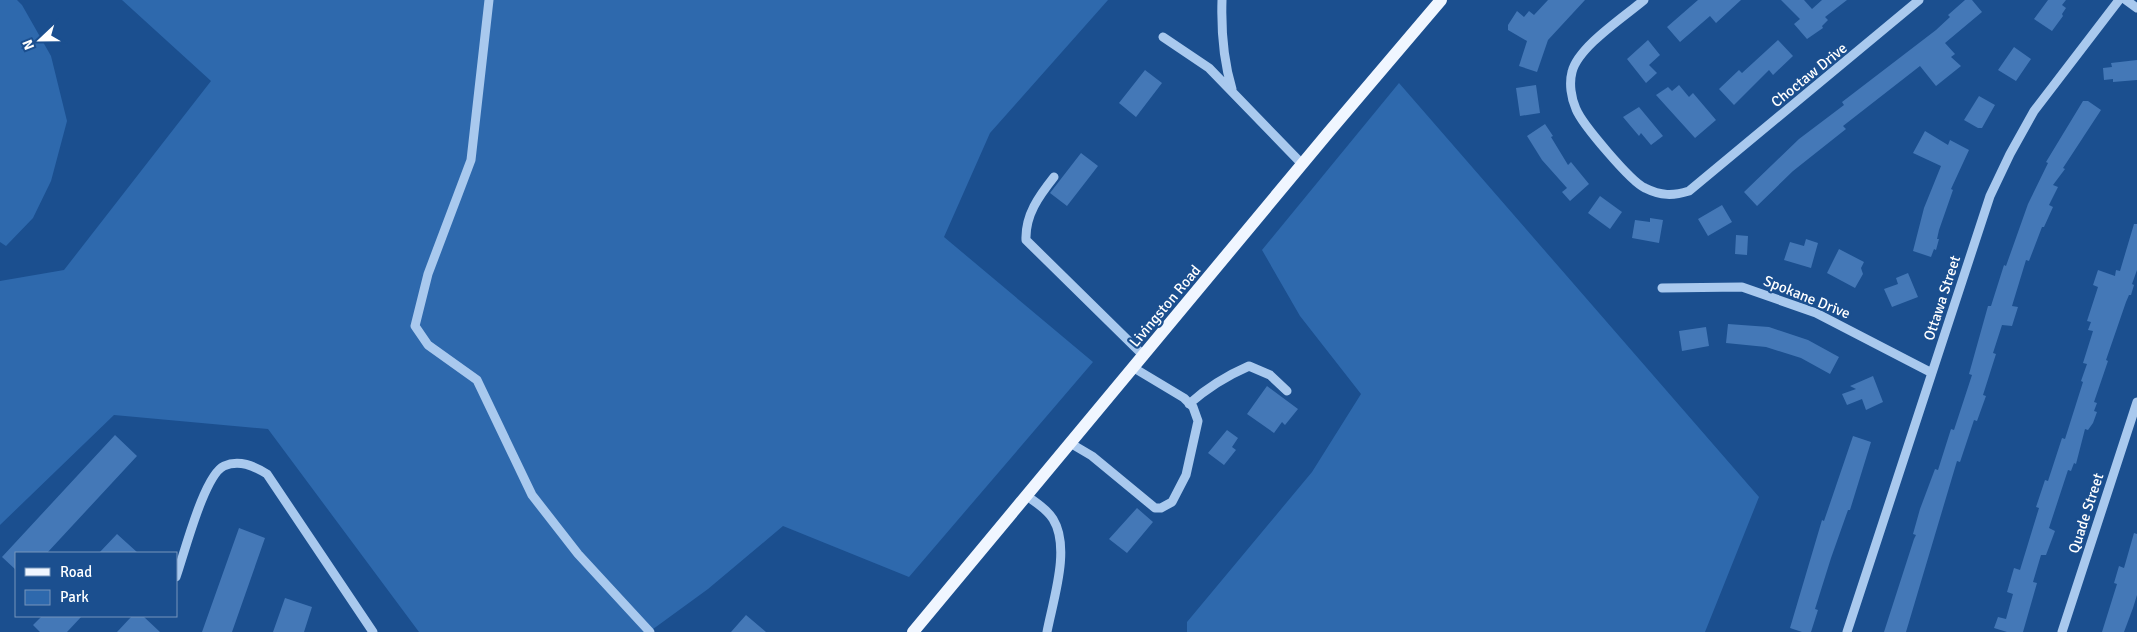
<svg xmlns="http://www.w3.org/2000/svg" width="2137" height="632" viewBox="0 0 2137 632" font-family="Signika,sans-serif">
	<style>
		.green { fill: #2e69ad }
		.building { fill: #4478b7 }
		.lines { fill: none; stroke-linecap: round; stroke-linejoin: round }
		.minor { stroke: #a9c9ee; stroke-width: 9 }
		.major { stroke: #f0f6ff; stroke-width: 12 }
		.labels { text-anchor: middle; stroke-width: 4.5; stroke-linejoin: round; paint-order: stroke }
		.street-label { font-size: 15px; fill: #fff; stroke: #1b4f8f }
	</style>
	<rect width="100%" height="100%" fill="#1b4f8f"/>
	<path class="green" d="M 0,0 L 17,0 L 22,5 L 51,56 L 67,121 L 51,181 L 33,218 L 6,246 L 0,242 Z
		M 122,0 L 1108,0 L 990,133 L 944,237 L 1093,362 L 909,577 L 783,526 L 708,589 L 649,632 L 419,632 L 268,429 L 114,415 L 0,525 L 0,281 L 64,270 L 211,81 Z
		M 1399,83 L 1759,497 L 1705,632 L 1187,632 L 1187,622 L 1312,472 L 1361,394 L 1300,316 L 1262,250 Z"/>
	<path class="building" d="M 1548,0 L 1585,0 L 1548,40 L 1537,72 L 1519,66 L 1527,41 L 1508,30 L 1508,25 L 1517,11 L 1524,17 L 1529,11 L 1534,15 Z
		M 1698,0 L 1741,0 L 1716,23 L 1710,16 L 1680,42 L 1667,27 Z
		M 1781,0 L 1804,0 L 1812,9 L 1822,0 L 1847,0 L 1825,17 L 1828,20 L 1822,26 L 1823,28 L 1807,39 L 1794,24 L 1800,19 Z
		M 1965,0 L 1972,0 L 1982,12 L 1945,43 L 1955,54 L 1951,57 L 1961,66 L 1936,86 L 1920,66 L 1843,126 L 1846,129 L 1793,171 L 1757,206 L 1744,192 L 1799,139 L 1844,105 L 1842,102 L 1936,30 L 1950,17 L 1948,15 Z
		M 2048,0 L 2066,0 L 2062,5 L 2066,8 L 2062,14 L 2063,16 L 2052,31 L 2034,19 Z
		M 1648,40 L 1660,55 L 1649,65 L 1657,73 L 1646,83 L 1627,59 Z
		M 1778,40 L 1793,56 L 1773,75 L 1769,70 L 1734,105 L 1719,89 L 1739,70 L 1742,73 Z
		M 2014,47 L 2031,59 L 2016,81 L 1998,70 Z
		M 2137,60 L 2137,80 L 2113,82 L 2113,79 L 2104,80 L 2103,68 L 2112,67 L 2111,63 Z
		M 1145,70 L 1162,83 L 1136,117 L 1119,103 Z
		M 1536,85 L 1540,113 L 1520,116 L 1516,88 Z
		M 1679,85 L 1689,97 L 1693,93 L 1716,120 L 1695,138 L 1656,95 L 1668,87 L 1672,91 Z
		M 1979,96 L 1995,105 L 1982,128 L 1978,128 L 1964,120 Z
		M 2083,101 L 2088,101 L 2101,110 L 2063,168 L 2065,169 L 2053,185 L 2058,187 L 2049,205 L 2053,207 L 2044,227 L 2042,227 L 2029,261 L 2026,260 L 2012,306 L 2018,307 L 2012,326 L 2002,325 L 1993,353 L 1996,354 L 1983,395 L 1986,396 L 1977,421 L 1974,420 L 1960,462 L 1957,461 L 1906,632 L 1884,632 L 1914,539 L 1916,535 L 1913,534 L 1920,509 L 1935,469 L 1938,470 L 1951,429 L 1954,430 L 1972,375 L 1969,374 L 1988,306 L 1991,306 L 2004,265 L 2006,266 L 2028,204 L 2048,163 L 2046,162 Z
		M 1639,107 L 1663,136 L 1651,145 L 1641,133 L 1639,136 L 1623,117 Z
		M 1545,124 L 1553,136 L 1551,137 L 1568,165 L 1571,162 L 1589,184 L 1570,201 L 1562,192 L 1567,188 L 1542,160 L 1527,136 Z
		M 1925,131 L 1948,145 L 1950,140 L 1969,150 L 1951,189 L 1953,190 L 1939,230 L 1937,239 L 1939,239 L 1936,250 L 1934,249 L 1931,257 L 1913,251 L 1924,208 L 1941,166 L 1913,153 Z
		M 1081,153 L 1098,166 L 1067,206 L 1050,193 Z
		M 1600,196 L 1622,212 L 1610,229 L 1588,213 Z
		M 1722,205 L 1732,222 L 1708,236 L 1698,219 Z
		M 1650,218 L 1663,220 L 1659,243 L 1632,238 L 1635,220 L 1650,222 Z
		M 2134,224 L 2137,224 L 2137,270 L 2132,284 L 2134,285 L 2131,295 L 2129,295 L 2126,302 L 2106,360 L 2108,361 L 2094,402 L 2097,403 L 2094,411 L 2097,412 L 2093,423 L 2088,430 L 2085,429 L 2076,464 L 2074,463 L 2071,471 L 2068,470 L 2049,528 L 2055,531 L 2046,555 L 2041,555 L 2033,582 L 2037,583 L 2023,632 L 2007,632 L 1994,628 L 1998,617 L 2006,619 L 2013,594 L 2007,592 L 2014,568 L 2020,570 L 2039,508 L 2036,507 L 2045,480 L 2048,481 L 2062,438 L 2065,439 L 2083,382 L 2081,381 L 2087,364 L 2083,363 L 2093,331 L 2088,330 L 2091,322 L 2087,321 L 2098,287 L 2093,285 L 2098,270 L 2115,276 L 2116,270 L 2120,271 Z
		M 1736,235 L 1748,236 L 1747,255 L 1735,254 Z
		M 1806,239 L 1818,243 L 1811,268 L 1784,260 L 1790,242 L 1804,246 Z
		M 1839,249 L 1864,262 L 1861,268 L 1863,274 L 1855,288 L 1827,273 Z
		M 1908,273 L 1918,297 L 1892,307 L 1884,289 L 1898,284 L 1896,278 Z
		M 1728,324 L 1769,327 L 1808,340 L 1839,357 L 1830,374 L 1801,358 L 1766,347 L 1726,343 Z
		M 1706,327 L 1709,346 L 1682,351 L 1679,331 Z
		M 1873,376 L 1883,402 L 1866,410 L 1862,399 L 1847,405 L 1842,394 L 1856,389 L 1850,386 Z
		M 1267,386 L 1298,409 L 1285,425 L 1282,422 L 1274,433 L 1247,414 Z
		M 1227,430 L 1238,438 L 1232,447 L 1236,450 L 1224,465 L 1208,453 Z
		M 115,435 L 137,456 L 47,553 L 16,553 L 16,570 L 2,557 Z
		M 1853,436 L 1871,442 L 1850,510 L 1848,510 L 1831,558 L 1815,609 L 1818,610 L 1811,632 L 1802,632 L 1790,628 L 1822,520 L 1824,521 Z
		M 1137,508 L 1153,522 L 1127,553 L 1109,539 Z
		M 239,528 L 265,538 L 232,632 L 202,632 Z
		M 2134,533 L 2137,534 L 2137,595 L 2133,608 L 2124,632 L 2102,632 L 2117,584 L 2114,583 L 2119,566 L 2124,568 Z
		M 117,534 L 138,553 L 99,553 Z
		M 285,598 L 312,607 L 304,632 L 273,632 Z
		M 746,615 L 766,632 L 731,632 Z
		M 42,616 L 82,616 L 67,632 L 40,632 L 33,625 Z
		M 132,616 L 143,616 L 160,632 L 117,632 Z"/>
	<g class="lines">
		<path class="minor" d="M 489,0 L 471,160 L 428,274 L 415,326 L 428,345 L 477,380 L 532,495 L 578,554 L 650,632
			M 1222,0 C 1221,31 1223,59 1232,89
			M 1644,0 C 1624,17 1578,47 1572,72 C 1569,83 1571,98 1576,109 C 1582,124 1631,182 1645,188 C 1661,196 1673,196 1689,191 L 1919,0
			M 2126,0 L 2137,8
			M 1163,37 L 1209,68 L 1302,164
			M 1054,177 C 1039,196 1025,215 1026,240 L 1144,356
			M 1662,288 L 1742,287 L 1816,313 L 1932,373
			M 1189,404 C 1208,387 1226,376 1249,366 L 1270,375 L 1287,391
			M 1070,443 L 1092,456 L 1155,508 L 1161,508 L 1172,502 L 1186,475 L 1198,421 L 1193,407 L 1184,398 L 1134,368
			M 1027,496 C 1035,502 1047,509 1053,519 C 1071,548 1053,600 1047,632
			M 176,577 C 184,555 204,475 224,466 C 239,459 254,466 267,474 L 373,632
			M 1847,632 L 1990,196 L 2010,154 L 2034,111 L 2119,0
			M 2062,632 L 2137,402"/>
		<path class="major" d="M 913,632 L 1328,133 L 1441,0"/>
	</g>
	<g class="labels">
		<g class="street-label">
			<text transform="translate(1809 75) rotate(-39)" y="5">Choctaw Drive</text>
			<text transform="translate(1807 297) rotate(22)" y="5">Spokane Drive</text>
			<text transform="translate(1942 298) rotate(-72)" y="5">Ottawa Street</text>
			<text transform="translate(1165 306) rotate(-50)" y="5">Livingston Road</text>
			<text transform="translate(2086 513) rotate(-72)" y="5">Quade Street</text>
		</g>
	</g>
	<rect x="15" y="552" width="162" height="65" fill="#1b4f8f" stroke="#7695bc"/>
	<rect x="25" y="568" width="25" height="8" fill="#f0f6ff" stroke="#7695bc"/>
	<text x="60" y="577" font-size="15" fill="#ffffff">Road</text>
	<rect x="25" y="590" width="25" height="15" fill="#2e69ad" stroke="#7695bc"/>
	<text x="60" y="602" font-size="15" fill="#ffffff">Park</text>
	<g transform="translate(40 40) rotate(248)" stroke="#1b4f8f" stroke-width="4" paint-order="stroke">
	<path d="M0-4L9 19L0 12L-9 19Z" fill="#ffffff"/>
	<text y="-8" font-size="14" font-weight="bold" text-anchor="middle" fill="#ffffff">N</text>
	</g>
</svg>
